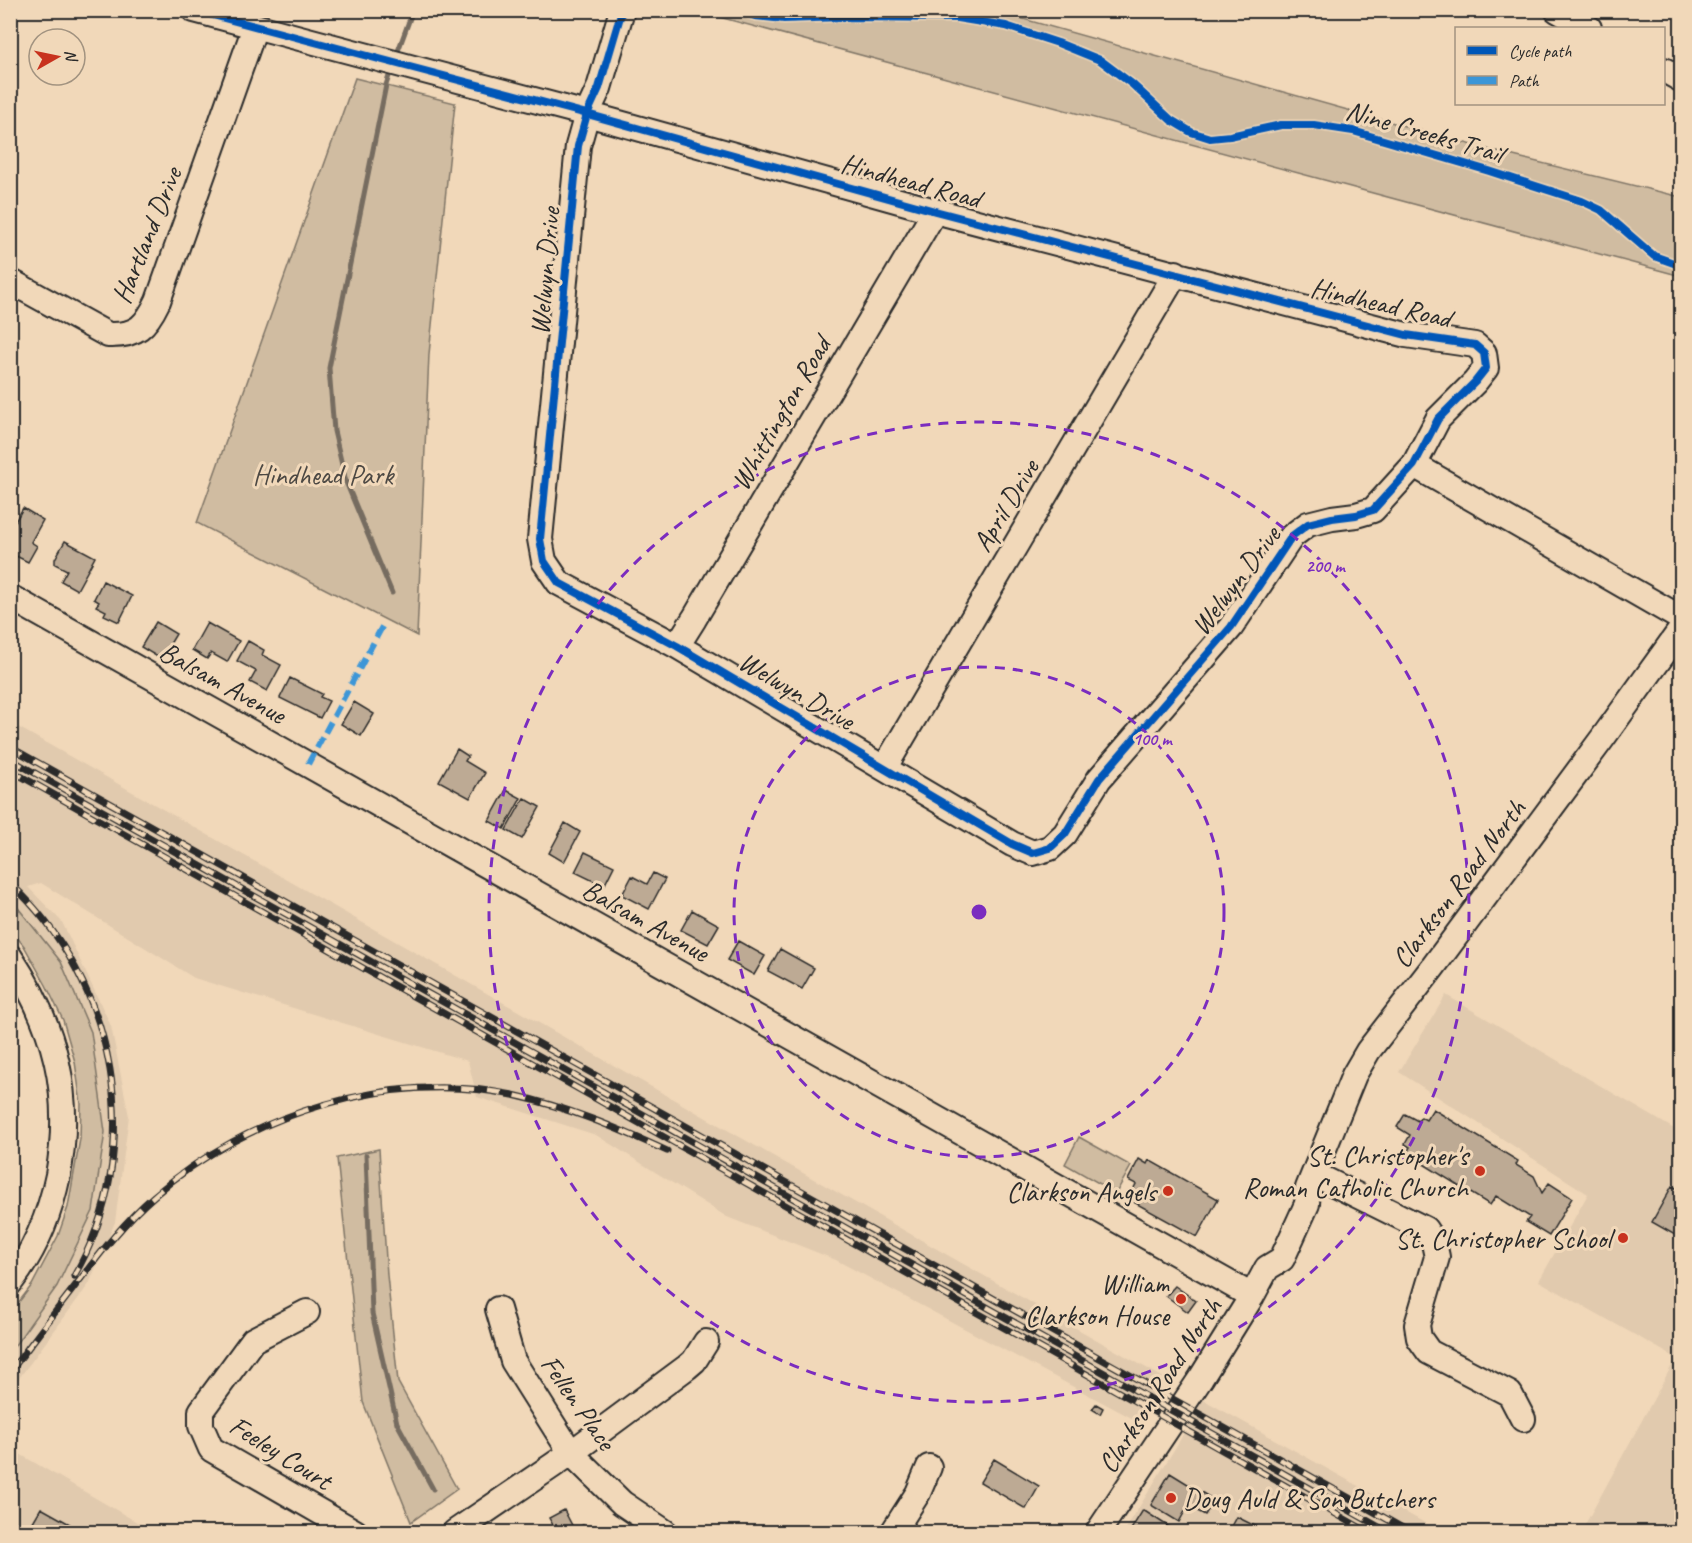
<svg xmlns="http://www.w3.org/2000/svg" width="1692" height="1543" viewBox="0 0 1692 1543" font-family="Caveat,sans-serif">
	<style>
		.built { fill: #e1caae }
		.green { fill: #d0bca1; stroke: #7e7466; stroke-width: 1.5 }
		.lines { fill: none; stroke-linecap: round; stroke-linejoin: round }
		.stream { stroke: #766c60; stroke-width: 5 }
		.building { fill: #bdaa94; stroke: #2b2b2b; stroke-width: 1.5 }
		.minor-casing { stroke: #2b2b2b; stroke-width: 28 }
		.minor { stroke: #f1d8b9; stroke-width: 24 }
		.rail-casing { stroke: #2b2b2b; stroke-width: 7 }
		.rail { stroke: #f1d8b9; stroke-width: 4.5; stroke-dasharray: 14; stroke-linecap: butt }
		.quiet { stroke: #3c96d7; stroke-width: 6; stroke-dasharray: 12 6; stroke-linecap: butt }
		.cycleway-casing { stroke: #f1d8b9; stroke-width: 11 }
		.cycleway { stroke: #0057b8; stroke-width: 8 }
		.ring { fill: none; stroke: #7b2cbf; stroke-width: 3; stroke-dasharray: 10 8 }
		.poi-dot { fill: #c8321e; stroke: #f1d8b9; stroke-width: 2 }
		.labels { text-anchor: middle; stroke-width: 6; stroke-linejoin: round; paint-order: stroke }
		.street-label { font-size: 28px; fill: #2b2b2b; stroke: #f1d8b9 }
		.park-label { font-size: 28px; fill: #4c4843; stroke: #f1d8b9 }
		.poi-label { font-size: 28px; fill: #2b2b2b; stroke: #f1d8b9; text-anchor: end }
		.centre { fill: #7b2cbf; stroke: #f1d8b9; stroke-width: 3 }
		.ring-label { font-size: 18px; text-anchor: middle; font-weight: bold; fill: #7b2cbf; stroke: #f1d8b9; stroke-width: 6; stroke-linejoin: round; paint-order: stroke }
	</style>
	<rect width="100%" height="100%" fill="#f1d8b9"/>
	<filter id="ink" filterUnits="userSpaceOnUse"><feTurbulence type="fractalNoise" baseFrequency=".0167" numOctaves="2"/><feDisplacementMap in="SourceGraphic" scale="12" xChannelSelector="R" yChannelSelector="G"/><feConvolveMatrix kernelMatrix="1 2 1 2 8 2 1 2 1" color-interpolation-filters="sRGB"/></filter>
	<g filter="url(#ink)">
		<path class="built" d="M 11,723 L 1164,1378 L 1143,1424 L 836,1260 L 727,1217 L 596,1135 L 477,1097 L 468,1061 L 194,978 L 41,883 L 28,887 L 62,922 L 111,1026 L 129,1116 L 115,1222 L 89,1284 L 11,1389 L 11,1351 L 57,1286 L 105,1132 L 60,962 L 11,899 Z
			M 1446,995 L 1681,1133 L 1681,1532 L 1581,1532 L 1676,1358 L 1539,1281 L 1588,1194 L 1399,1072 Z
			M 1202,1399 L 1441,1532 L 1124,1532 L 1180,1440 Z
			M 11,1449 L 154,1532 L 11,1532 Z"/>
		<path class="green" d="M 697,11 L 995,11 L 1501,153 L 1681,197 L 1681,276 Z
			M 355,78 L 455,103 L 429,354 L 417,636 L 197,523 Z
			M 11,899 L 61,962 L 91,1032 L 105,1132 L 93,1211 L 57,1286 L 11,1351 L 11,1312 L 32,1285 L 58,1236 L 68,1207 L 80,1139 L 81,1104 L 75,1062 L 63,1020 L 46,985 L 24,946 L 11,930 Z
			M 1079,1137 L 1131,1166 L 1116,1193 L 1065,1164 Z
			M 379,1149 L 387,1275 L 398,1382 L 457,1489 L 411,1522 L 363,1402 L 337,1158 Z"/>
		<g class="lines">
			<path class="stream" d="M 398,51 L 413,10
				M 389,76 L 386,85 L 329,368 L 334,431 L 346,482 L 392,593
				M 366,1155 L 372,1313 L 397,1423 L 433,1489"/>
		</g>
		<path class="building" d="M 23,508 L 43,520 L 31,542 L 37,546 L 28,562 L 10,553 L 10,530 Z
			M 65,541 L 95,557 L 77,590 L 61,581 L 67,570 L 55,564 L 55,559 Z
			M 103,581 L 132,596 L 119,622 L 104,615 L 106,611 L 96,606 L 99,602 L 94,599 Z
			M 156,622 L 176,634 L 161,659 L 141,647 Z
			M 207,623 L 239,641 L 227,662 L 211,653 L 207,659 L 192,650 Z
			M 248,641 L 264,650 L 262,655 L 281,665 L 267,691 L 250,682 L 256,671 L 237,661 Z
			M 290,678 L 322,694 L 320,697 L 329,701 L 320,718 L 280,698 Z
			M 354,702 L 374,714 L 361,736 L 341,724 Z
			M 457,749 L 468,756 L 465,761 L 485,773 L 470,798 L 439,781 Z
			M 506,790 L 521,798 L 504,829 L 489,821 Z
			M 524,798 L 540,807 L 522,839 L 506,830 Z
			M 565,823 L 580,832 L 564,862 L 549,853 Z
			M 585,852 L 614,866 L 604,886 L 575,872 Z
			M 653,873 L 665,879 L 649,909 L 622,895 L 632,876 L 647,884 Z
			M 692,910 L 719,925 L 708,944 L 681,930 Z
			M 738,941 L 765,956 L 754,975 L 727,960 Z
			M 780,949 L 814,968 L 802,989 L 768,971 Z
			M 10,1023 L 17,1030 L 10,1035 Z
			M 1433,1109 L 1518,1161 L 1516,1165 L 1534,1176 L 1542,1193 L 1549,1183 L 1572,1198 L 1549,1236 L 1526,1222 L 1530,1217 L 1496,1196 L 1490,1205 L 1417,1160 L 1418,1158 L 1407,1152 L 1410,1147 L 1405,1144 L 1410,1135 L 1397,1127 L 1405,1114 L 1418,1121 L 1421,1117 L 1426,1120 Z
			M 1139,1159 L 1147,1164 L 1149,1160 L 1218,1199 L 1197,1237 L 1128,1199 L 1136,1184 L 1128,1180 Z
			M 1672,1186 L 1682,1191 L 1682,1239 L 1652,1222 Z
			M 1175,1286 L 1196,1301 L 1188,1312 L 1166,1296 Z
			M 1096,1404 L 1103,1408 L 1100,1414 L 1092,1409 Z
			M 994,1459 L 1039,1486 L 1026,1509 L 980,1482 Z
			M 1170,1473 L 1214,1500 L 1205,1515 L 1188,1506 L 1179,1522 L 1151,1505 Z
			M 41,1508 L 84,1532 L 27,1532 Z
			M 564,1510 L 574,1529 L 583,1525 L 587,1532 L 557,1532 L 549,1518 Z
			M 1143,1510 L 1177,1532 L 1133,1532 L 1130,1531 Z
			M 1237,1517 L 1267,1532 L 1229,1532 Z"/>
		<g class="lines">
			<defs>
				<path id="minor" d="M 194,10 L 587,114 L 935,211 L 1406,335 L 1475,345 L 1484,353 L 1486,368 L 1475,382 L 1438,419 L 1414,465 L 1373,510 L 1356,515 L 1332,518 L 1308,524 L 1292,536 L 1231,627 L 1099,779 L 1065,834 L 1050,848 L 1033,853 L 1012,844 L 677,646 L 559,583 L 544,561 L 540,539 L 578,146 L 587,114 L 599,88 L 622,10
					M 1557,10 L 1589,28
					M 1664,70 L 1682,80
					M 10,281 L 108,335 C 137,336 146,326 158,301 L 255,27
					M 1414,465 L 1682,619
					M 10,597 L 1252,1296
					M 677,646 L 694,619 L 935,211
					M 885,767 L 1176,273
					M 10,957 C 55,1025 73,1094 58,1175 C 50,1214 35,1251 10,1283
					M 1314,1174 L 1425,1229 L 1434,1243 L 1437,1257 L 1417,1325 L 1419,1338 L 1429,1352 L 1510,1394 L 1523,1419
					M 498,1309 L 513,1361 L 571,1453 L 622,1503 L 665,1532
					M 307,1312 L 253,1340 L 201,1411 L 201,1426 L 211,1449 L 355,1532
					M 455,1532 L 571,1453 L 687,1367 L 694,1361 L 706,1342
					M 893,1532 L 918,1493 L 929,1467
					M 1098,1532 L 1201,1378 L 1252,1296 L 1267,1268 L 1282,1259 L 1307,1204 L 1308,1188 L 1354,1075 L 1368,1051 L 1433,967 L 1602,739 L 1682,628"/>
			</defs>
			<use href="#minor" class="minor-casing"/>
			<use href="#minor" class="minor"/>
			<defs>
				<path id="rail" d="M 10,747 L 1410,1532
					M 10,759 L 1388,1532
					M 10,770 L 1368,1532
					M 10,883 C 117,981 148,1150 74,1276
					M 10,1372 C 33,1341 56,1311 79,1281 C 102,1251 125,1221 154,1196 C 247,1114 391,1069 513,1095 C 567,1107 617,1128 667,1151"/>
			</defs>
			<use href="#rail" class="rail-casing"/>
			<use href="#rail" class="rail"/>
			<path class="quiet" d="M 308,764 L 383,625"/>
			<defs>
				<path id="cycleway" d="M 194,10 L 587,114 L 935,211 L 1406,335 L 1475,345 L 1484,353 L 1486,368 L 1475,382 L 1438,419 L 1414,465 L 1373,510 L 1356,515 L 1332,518 L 1308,524 L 1292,536 L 1231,627 L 1099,779 L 1065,834 L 1050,848 L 1033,853 L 1012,844 L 677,646 L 559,583 L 544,561 L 540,539 L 578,146 L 587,114 L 599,88 L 622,10
					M 736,10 L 755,16 L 784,19 L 844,17 L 957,18 L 1006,26 L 1058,43 L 1100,60 L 1132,84 L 1171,120 L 1191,132 L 1210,138 L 1230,136 L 1281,125 L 1314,125 L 1353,131 L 1489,171 L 1582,201 L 1601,210 L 1654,256 L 1682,266"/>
			</defs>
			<use href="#cycleway" class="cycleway-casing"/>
			<use href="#cycleway" class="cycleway"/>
		</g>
	</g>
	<g class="ring">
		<circle cx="979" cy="912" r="245"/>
		<circle cx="979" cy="912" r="490"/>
	</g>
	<g class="poi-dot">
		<circle cx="1480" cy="1171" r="6"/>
		<circle cx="1168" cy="1191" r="6"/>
		<circle cx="1623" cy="1238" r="6"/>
		<circle cx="1181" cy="1299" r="6"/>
		<circle cx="1171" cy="1498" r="6"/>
	</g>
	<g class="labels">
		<g class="street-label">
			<text transform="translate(1425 131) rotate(16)" y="10">Nine Creeks Trail</text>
			<text transform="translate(911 180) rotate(15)" y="10">Hindhead Road</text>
			<text transform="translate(146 235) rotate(-68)" y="10">Hartland Drive</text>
			<text transform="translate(544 271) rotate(-85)" y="10">Welwyn Drive</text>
			<text transform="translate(1381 302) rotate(13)" y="10">Hindhead Road</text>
			<text transform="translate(780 413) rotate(-60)" y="10">Whittington Road</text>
			<text transform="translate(1005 505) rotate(-59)" y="10">April Drive</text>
			<text transform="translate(1235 580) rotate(-53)" y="10">Welwyn Drive</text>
			<text transform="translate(223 682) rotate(29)" y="10">Balsam Avenue</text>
			<text transform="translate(797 690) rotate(30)" y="10">Welwyn Drive</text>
			<text transform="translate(1458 883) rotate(-53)" y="10">Clarkson Road North</text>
			<text transform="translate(646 920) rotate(29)" y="10">Balsam Avenue</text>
			<text transform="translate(1159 1385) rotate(-57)" y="10">Clarkson Road North</text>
			<text transform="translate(579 1402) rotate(55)" y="10">Fellen Place</text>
			<text transform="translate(281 1452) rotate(32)" y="10">Feeley Court</text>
		</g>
		<g class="park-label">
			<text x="323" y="484">Hindhead Park</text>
		</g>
		<g class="poi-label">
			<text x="1468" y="1165">St. Christopher's<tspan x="1468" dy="32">Roman Catholic Church</tspan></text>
			<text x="1156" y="1201">Clarkson Angels</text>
			<text x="1611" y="1248">St. Christopher School</text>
			<text x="1169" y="1293">William<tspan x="1169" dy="32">Clarkson House</tspan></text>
			<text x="1183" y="1508" text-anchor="start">Doug Auld &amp; Son Butchers</text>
		</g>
	</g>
	<circle cx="979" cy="912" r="9" class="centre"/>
	<g class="ring-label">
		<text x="1325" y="572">200 m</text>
		<text x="1152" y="745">100 m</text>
	</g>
	<rect width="1692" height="1543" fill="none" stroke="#f1d8b9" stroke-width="36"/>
	<rect x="18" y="18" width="1656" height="1507" fill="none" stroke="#2b2b2b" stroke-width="2" filter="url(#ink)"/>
	<rect x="1455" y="27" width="210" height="78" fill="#f1d8b9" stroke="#a29380" stroke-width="1.5"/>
	<rect x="1467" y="46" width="30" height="9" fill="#0057b8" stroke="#a29380" stroke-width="1.5"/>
	<text x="1509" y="57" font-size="18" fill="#2b2b2b">Cycle path</text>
	<rect x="1467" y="76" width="30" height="9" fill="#3c96d7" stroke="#a29380" stroke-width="1.5"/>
	<text x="1509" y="87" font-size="18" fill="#2b2b2b">Path</text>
	<g transform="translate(57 57) rotate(81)"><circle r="28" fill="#f1d8b9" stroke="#a29380" stroke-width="1.5"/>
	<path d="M0-4.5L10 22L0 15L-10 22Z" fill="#c8321e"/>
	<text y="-9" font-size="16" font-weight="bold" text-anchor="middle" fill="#2b2b2b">N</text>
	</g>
</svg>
